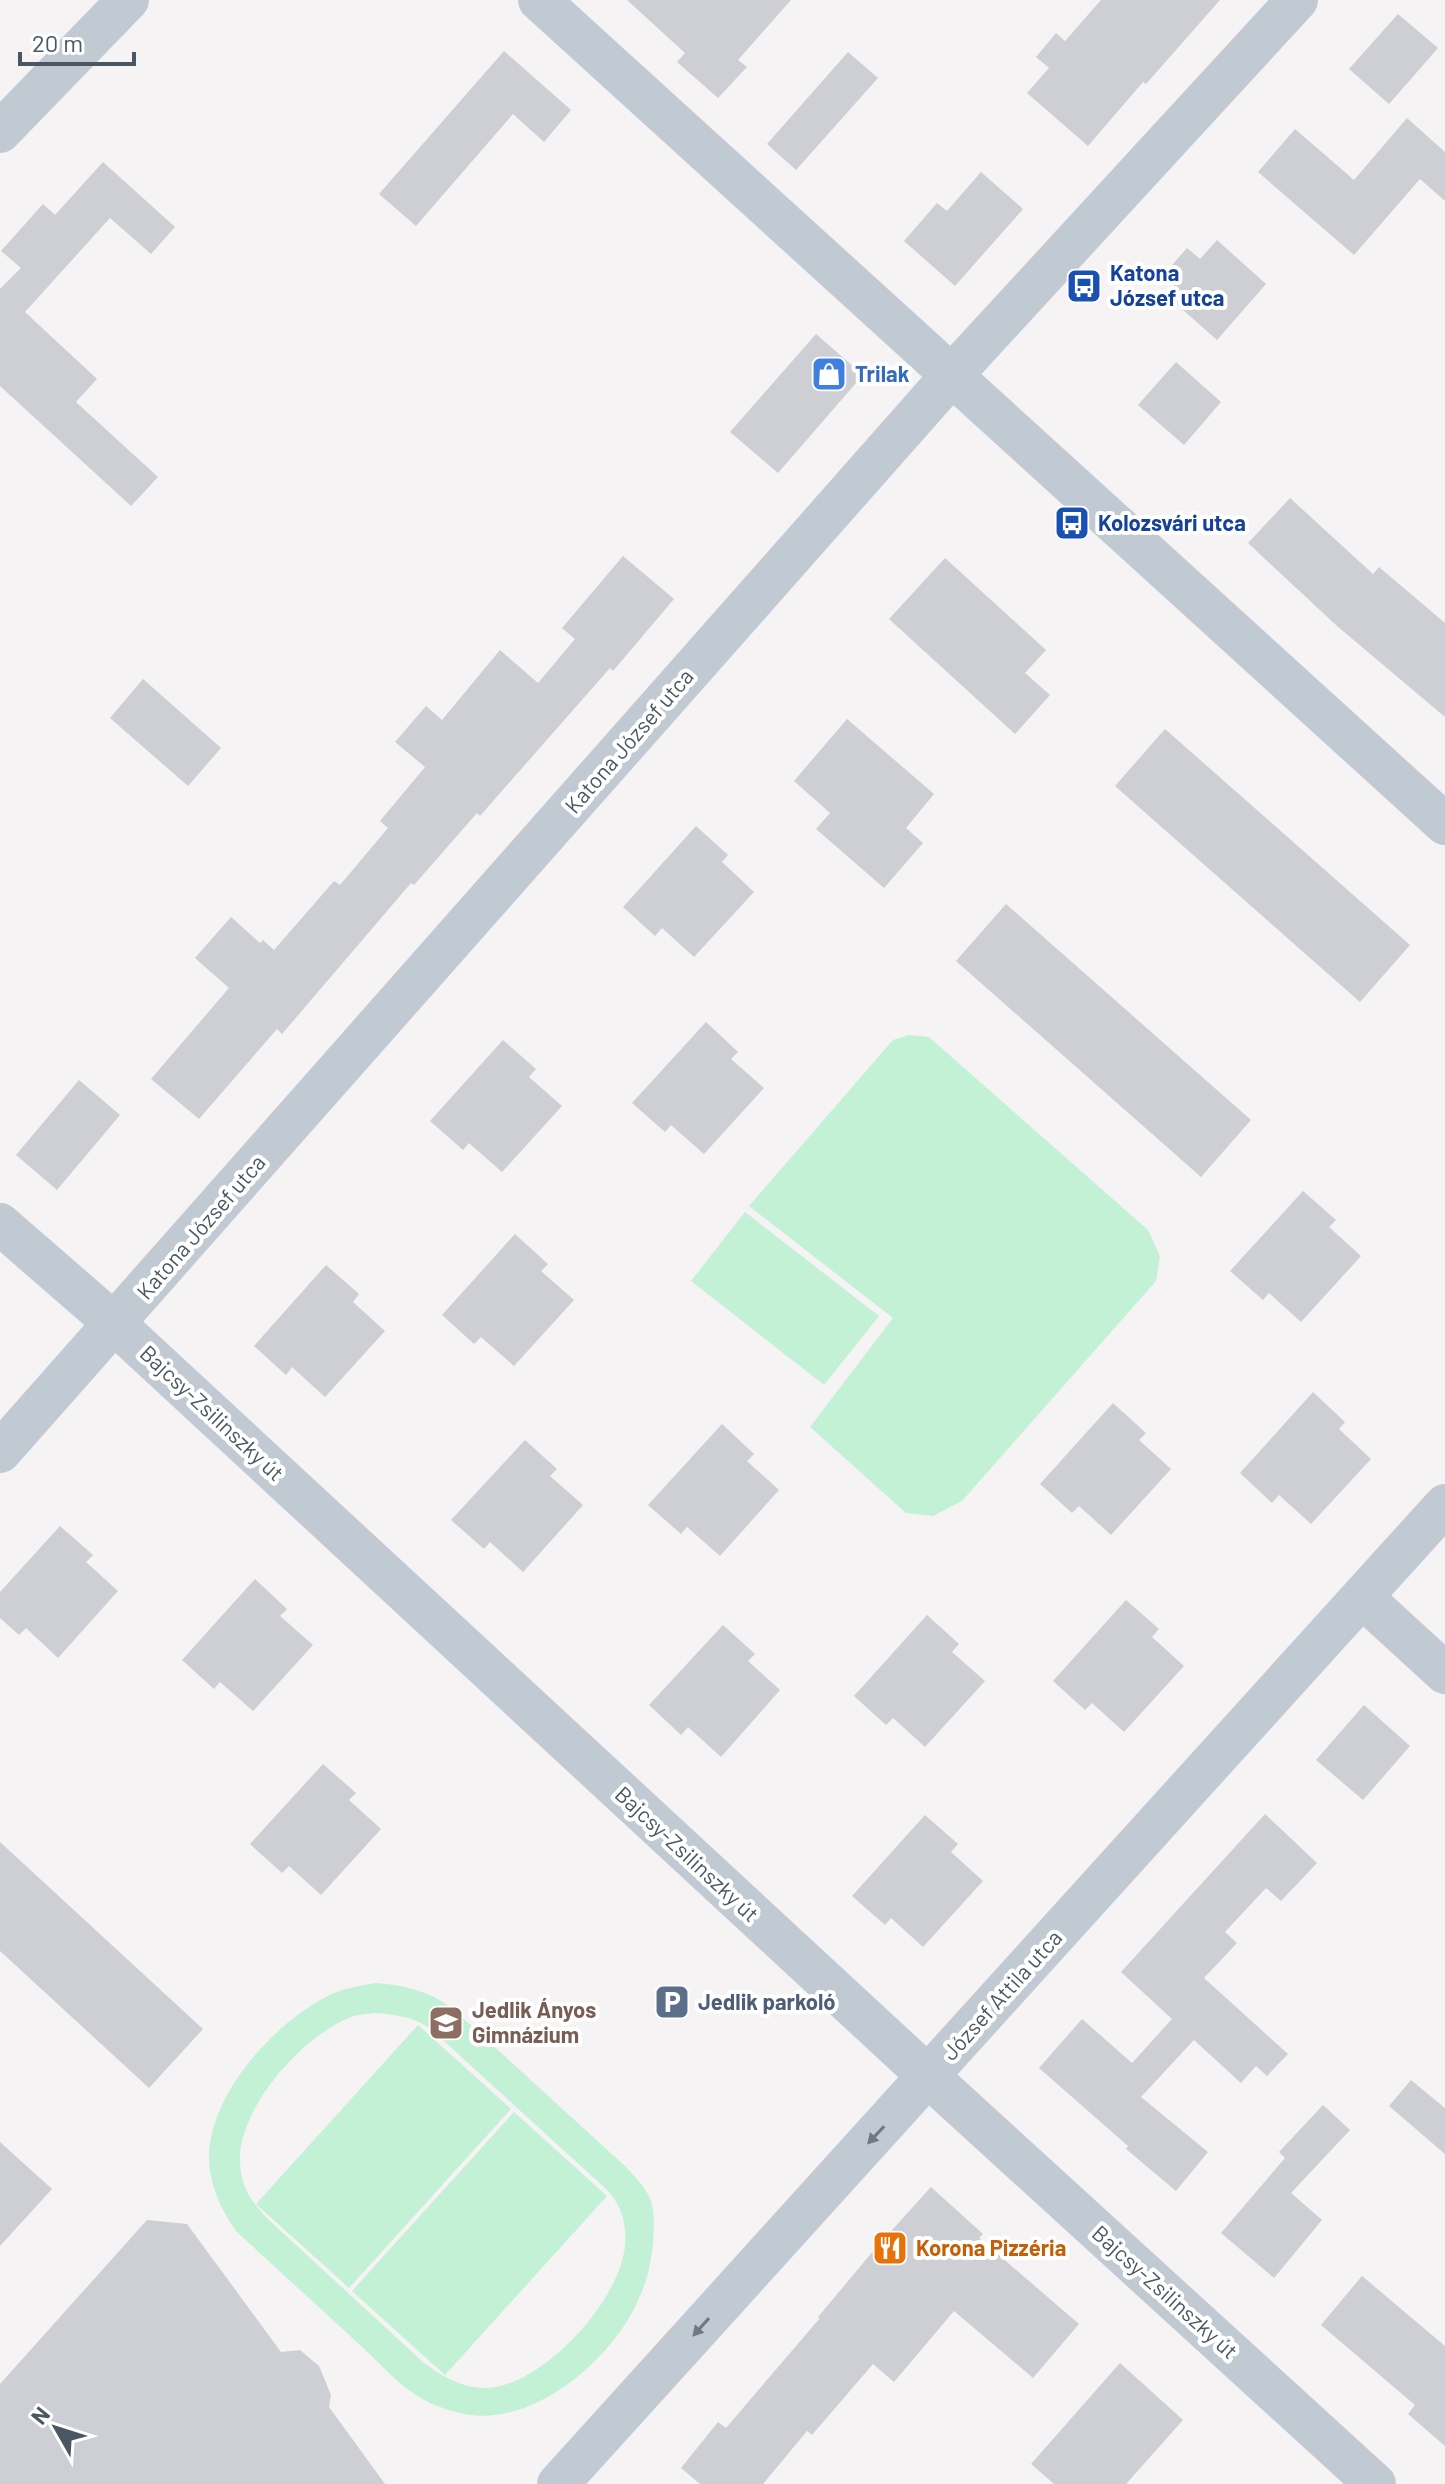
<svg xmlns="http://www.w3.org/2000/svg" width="1445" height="2484" viewBox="0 0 1445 2484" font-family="Barlow,sans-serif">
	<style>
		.park { fill: #c3f1d5; fill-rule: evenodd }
		.building { fill: #cdcfd5 }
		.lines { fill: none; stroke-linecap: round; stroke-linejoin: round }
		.minor { stroke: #c1cad2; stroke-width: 42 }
		.oneway { fill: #6e7983 }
		.labels { text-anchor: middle; stroke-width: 8; stroke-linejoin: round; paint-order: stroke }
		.transit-label { font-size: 22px; font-weight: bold; fill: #164399; stroke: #fff; text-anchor: start }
		.shop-label { font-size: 22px; font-weight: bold; fill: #366cbe; stroke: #fff; text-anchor: start }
		.street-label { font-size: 22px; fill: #4a5661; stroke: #fff }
		.service-label { font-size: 22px; font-weight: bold; fill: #4e5e75; stroke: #fff; text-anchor: start }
		.education-label { font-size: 22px; font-weight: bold; fill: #785e54; stroke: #fff; text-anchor: start }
		.food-label { font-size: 22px; font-weight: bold; fill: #c56008; stroke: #fff; text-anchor: start }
	</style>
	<rect width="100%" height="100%" fill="#f5f3f3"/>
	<path class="park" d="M 909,1035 L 929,1037 L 1148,1230 L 1160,1256 L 1156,1281 L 962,1501 L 933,1516 L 906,1513 L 810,1427 L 893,1318 L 749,1206 L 893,1040 Z
		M 745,1212 L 879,1316 L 824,1385 L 691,1281 Z
		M 376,1983 C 404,1985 429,1991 452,2008 L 626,2167 C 635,2177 646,2187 651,2201 C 655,2214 654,2230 653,2243 C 651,2262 648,2278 640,2296 C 615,2358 531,2431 460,2413 C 448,2410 432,2405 421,2398 C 399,2386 380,2363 361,2346 C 320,2308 278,2270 236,2231 C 223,2213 213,2192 210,2170 C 200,2103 273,2023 328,1996 C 343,1988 359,1986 376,1983 ZM 376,2013 C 397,2015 416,2017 433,2031 L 606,2189 C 621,2204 627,2223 625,2245 C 621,2300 542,2387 486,2388 C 462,2388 443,2377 424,2363 L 270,2221 C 251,2202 239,2185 240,2156 C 242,2104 304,2035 351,2017 C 359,2014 368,2014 376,2013 Z
		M 418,2025 L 511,2109 L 349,2288 L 256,2204 Z
		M 514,2112 L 607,2196 L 445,2375 L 352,2291 Z"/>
	<path class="building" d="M 627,0 L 791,0 L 738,60 L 747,67 L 718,98 L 677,62 L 685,53 Z
		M 1101,0 L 1220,0 L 1146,84 L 1143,82 L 1088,146 L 1027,93 L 1049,68 L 1036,57 L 1056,33 L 1065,41 Z
		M 1398,14 L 1438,48 L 1389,104 L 1349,69 Z
		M 504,51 L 571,110 L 544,142 L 513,114 L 416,226 L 379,194 Z
		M 848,52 L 878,78 L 796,170 L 767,144 Z
		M 1407,118 L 1445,152 L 1445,201 L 1420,179 L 1354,255 L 1258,172 L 1295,129 L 1354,180 Z
		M 103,162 L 175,227 L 151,254 L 110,218 L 25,312 L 97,379 L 76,402 L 158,477 L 131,506 L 0,386 L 0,289 L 21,268 L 1,251 L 43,204 L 55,215 Z
		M 981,172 L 1023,209 L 955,286 L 904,241 L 937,203 L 947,211 Z
		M 1217,240 L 1266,284 L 1217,340 L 1166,295 L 1177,282 L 1166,272 L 1187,248 L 1200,259 Z
		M 816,334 L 863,375 L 778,473 L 730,432 Z
		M 1176,362 L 1221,402 L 1184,445 L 1138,405 Z
		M 1290,498 L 1373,574 L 1379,567 L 1445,623 L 1445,717 L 1337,626 L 1248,543 Z
		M 623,556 L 674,599 L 613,671 L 610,668 L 480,816 L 477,813 L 414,885 L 411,883 L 282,1034 L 277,1029 L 199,1119 L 151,1079 L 229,988 L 195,958 L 231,917 L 260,943 L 263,940 L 274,950 L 334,881 L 340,885 L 388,828 L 380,821 L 425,767 L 395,742 L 426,706 L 442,720 L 500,650 L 538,683 L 575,639 L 562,628 Z
		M 945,558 L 1046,650 L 1025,673 L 1050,695 L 1015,734 L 889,619 Z
		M 143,679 L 221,748 L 188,786 L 110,718 Z
		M 847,719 L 934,794 L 906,828 L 923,843 L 884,888 L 816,829 L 830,813 L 794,781 Z
		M 1165,729 L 1410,945 L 1360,1002 L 1115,786 Z
		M 696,826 L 728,855 L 722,862 L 754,892 L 694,957 L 662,928 L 655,936 L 623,907 Z
		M 1006,904 L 1251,1120 L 1201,1177 L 956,961 Z
		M 706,1022 L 738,1052 L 731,1059 L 764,1088 L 704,1154 L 671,1125 L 665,1132 L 632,1103 Z
		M 503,1040 L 536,1069 L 529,1077 L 562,1106 L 502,1172 L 469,1143 L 463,1150 L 430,1121 Z
		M 79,1080 L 120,1115 L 57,1190 L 16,1155 Z
		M 1303,1191 L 1336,1220 L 1329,1227 L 1361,1256 L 1301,1322 L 1269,1293 L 1263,1300 L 1230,1271 Z
		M 515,1234 L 548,1264 L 541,1271 L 574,1300 L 514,1366 L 481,1337 L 474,1344 L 442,1315 Z
		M 326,1265 L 359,1294 L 353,1302 L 385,1331 L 325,1397 L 292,1367 L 286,1375 L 254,1346 Z
		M 1313,1392 L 1345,1422 L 1339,1429 L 1371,1459 L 1311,1524 L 1279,1495 L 1272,1503 L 1240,1473 Z
		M 1113,1403 L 1146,1433 L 1139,1440 L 1171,1469 L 1111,1535 L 1079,1506 L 1072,1513 L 1040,1484 Z
		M 722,1424 L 754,1454 L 747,1461 L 779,1490 L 720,1556 L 687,1527 L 681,1534 L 648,1505 Z
		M 525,1440 L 557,1469 L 550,1476 L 583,1505 L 523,1572 L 490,1542 L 484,1549 L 451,1520 Z
		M 60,1526 L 93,1555 L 86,1562 L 118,1591 L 58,1658 L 26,1628 L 19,1635 L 0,1618 L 0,1592 Z
		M 255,1579 L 287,1609 L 280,1616 L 313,1645 L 253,1711 L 220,1682 L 214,1689 L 182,1660 Z
		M 1126,1600 L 1159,1629 L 1152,1637 L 1184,1666 L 1124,1732 L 1092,1703 L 1085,1710 L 1053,1681 Z
		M 927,1615 L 959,1644 L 952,1652 L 985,1681 L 925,1747 L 893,1718 L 886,1725 L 854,1696 Z
		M 723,1625 L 755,1654 L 748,1661 L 780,1690 L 721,1757 L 688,1727 L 681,1735 L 649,1705 Z
		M 1364,1705 L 1410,1746 L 1363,1800 L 1316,1760 Z
		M 323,1764 L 356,1793 L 349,1800 L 381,1829 L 321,1895 L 289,1866 L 282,1873 L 250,1844 Z
		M 1265,1814 L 1317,1863 L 1281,1901 L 1266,1888 L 1225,1932 L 1237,1943 L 1204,1978 L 1288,2054 L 1267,2076 L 1256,2066 L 1241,2083 L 1194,2040 L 1141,2097 L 1208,2152 L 1176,2191 L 1126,2149 L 1128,2146 L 1039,2068 L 1082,2019 L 1132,2063 L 1172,2019 L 1121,1972 Z
		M 925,1815 L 958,1844 L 951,1852 L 983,1881 L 923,1947 L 891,1918 L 885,1925 L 852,1896 Z
		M 0,1842 L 203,2029 L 149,2088 L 0,1951 Z
		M 1411,2080 L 1445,2108 L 1445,2154 L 1389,2106 Z
		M 1323,2105 L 1350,2130 L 1291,2193 L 1322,2220 L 1274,2278 L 1221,2233 L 1285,2158 L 1279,2152 Z
		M 0,2142 L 52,2189 L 0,2246 Z
		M 931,2187 L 983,2234 L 979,2238 L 1079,2324 L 1033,2378 L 954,2311 L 894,2382 L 873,2364 L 812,2435 L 807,2431 L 763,2484 L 700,2484 L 681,2468 L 718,2422 L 726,2428 L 820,2318 L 818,2317 L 874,2250 Z
		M 147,2220 L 187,2224 L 281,2352 L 300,2350 L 319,2366 L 331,2395 L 329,2407 L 385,2484 L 0,2484 L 0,2384 Z
		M 1362,2276 L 1445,2346 L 1445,2446 L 1408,2414 L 1415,2405 L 1321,2325 Z
		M 1120,2363 L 1183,2420 L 1126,2484 L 1054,2484 L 1031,2464 Z"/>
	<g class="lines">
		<path class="minor" d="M 539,0 L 1445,824
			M 0,132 L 128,0
			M 0,1224 L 115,1324 L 929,2077 L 1375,2484
			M 0,1452 L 952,375 L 1297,0
			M 1362,1597 L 1445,1673
			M 558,2484 C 854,2158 1150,1832 1445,1505"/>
	</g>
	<defs><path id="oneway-solid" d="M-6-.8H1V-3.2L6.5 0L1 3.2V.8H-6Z" transform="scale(2)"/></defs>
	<g class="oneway">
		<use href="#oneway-solid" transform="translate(876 2135) rotate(133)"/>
		<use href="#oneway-solid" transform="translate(701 2327) rotate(132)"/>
	</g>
	<defs>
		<symbol id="bus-square" viewBox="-11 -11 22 22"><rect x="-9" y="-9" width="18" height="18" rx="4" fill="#1a4fb4" stroke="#fff"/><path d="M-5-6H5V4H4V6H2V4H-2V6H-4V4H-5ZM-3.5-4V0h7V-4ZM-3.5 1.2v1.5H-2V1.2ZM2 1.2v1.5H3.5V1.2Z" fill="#fff"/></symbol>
		<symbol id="shop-square" viewBox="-11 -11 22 22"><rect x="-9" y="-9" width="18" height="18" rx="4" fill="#3f7fe0" stroke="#fff"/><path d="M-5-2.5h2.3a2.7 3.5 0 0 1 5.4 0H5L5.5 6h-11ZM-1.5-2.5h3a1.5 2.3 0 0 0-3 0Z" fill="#fff"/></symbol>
		<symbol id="parking-square" viewBox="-11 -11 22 22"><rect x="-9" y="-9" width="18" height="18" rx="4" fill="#5c6f8a" stroke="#fff"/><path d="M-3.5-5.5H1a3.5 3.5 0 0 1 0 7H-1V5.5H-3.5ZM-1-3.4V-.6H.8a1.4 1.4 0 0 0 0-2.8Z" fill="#fff"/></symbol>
		<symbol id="school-square" viewBox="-11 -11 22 22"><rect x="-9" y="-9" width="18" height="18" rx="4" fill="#8d6e63" stroke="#fff"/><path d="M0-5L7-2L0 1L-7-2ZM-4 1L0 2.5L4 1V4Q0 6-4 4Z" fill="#fff"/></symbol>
		<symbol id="restaurant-square" viewBox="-11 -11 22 22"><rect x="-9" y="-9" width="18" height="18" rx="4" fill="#e8710a" stroke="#fff"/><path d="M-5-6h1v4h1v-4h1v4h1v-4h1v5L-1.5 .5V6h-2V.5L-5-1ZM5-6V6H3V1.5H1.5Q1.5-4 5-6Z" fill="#fff"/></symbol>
	</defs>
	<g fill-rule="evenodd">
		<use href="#bus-square" x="1064" y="266" width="40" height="40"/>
		<use href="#shop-square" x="809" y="354" width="40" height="40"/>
		<use href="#bus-square" x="1052" y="503" width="40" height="40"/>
		<use href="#parking-square" x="652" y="1982" width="40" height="40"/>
		<use href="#school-square" x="426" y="2003" width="40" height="40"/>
		<use href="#restaurant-square" x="870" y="2228" width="40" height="40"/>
	</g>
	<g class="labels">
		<g class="transit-label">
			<text x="1110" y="281">Katona<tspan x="1110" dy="25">József utca</tspan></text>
			<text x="1098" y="531">Kolozsvári utca</text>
		</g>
		<g class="shop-label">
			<text x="855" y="382">Trilak</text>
		</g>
		<g class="street-label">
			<text transform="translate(629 741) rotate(-49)" y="8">Katona József utca</text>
			<text transform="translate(201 1227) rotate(-49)" y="8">Katona József utca</text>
			<text transform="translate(212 1413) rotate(43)" y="8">Bajcsy-Zsilinszky út</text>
			<text transform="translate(687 1854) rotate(43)" y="8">Bajcsy-Zsilinszky út</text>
			<text transform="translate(1002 1995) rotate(-48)" y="8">József Attila utca</text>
			<text transform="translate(1165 2292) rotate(42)" y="8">Bajcsy-Zsilinszky út</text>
		</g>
		<g class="service-label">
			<text x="698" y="2010">Jedlik parkoló</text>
		</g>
		<g class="education-label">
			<text x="472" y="2018">Jedlik Ányos<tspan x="472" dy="25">Gimnázium</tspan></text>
		</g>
		<g class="food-label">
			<text x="916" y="2256">Korona Pizzéria</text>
		</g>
	</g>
	<g transform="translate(56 2428) rotate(309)" stroke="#ffffff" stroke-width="6" paint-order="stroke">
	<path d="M0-6L14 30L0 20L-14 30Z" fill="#4a5661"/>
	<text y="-12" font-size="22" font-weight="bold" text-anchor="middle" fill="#4a5661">N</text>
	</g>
	<path d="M20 52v12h114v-12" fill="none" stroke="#4a5661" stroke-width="4"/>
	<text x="32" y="52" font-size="24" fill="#4a5661" stroke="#ffffff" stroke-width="6" paint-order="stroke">20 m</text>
</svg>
